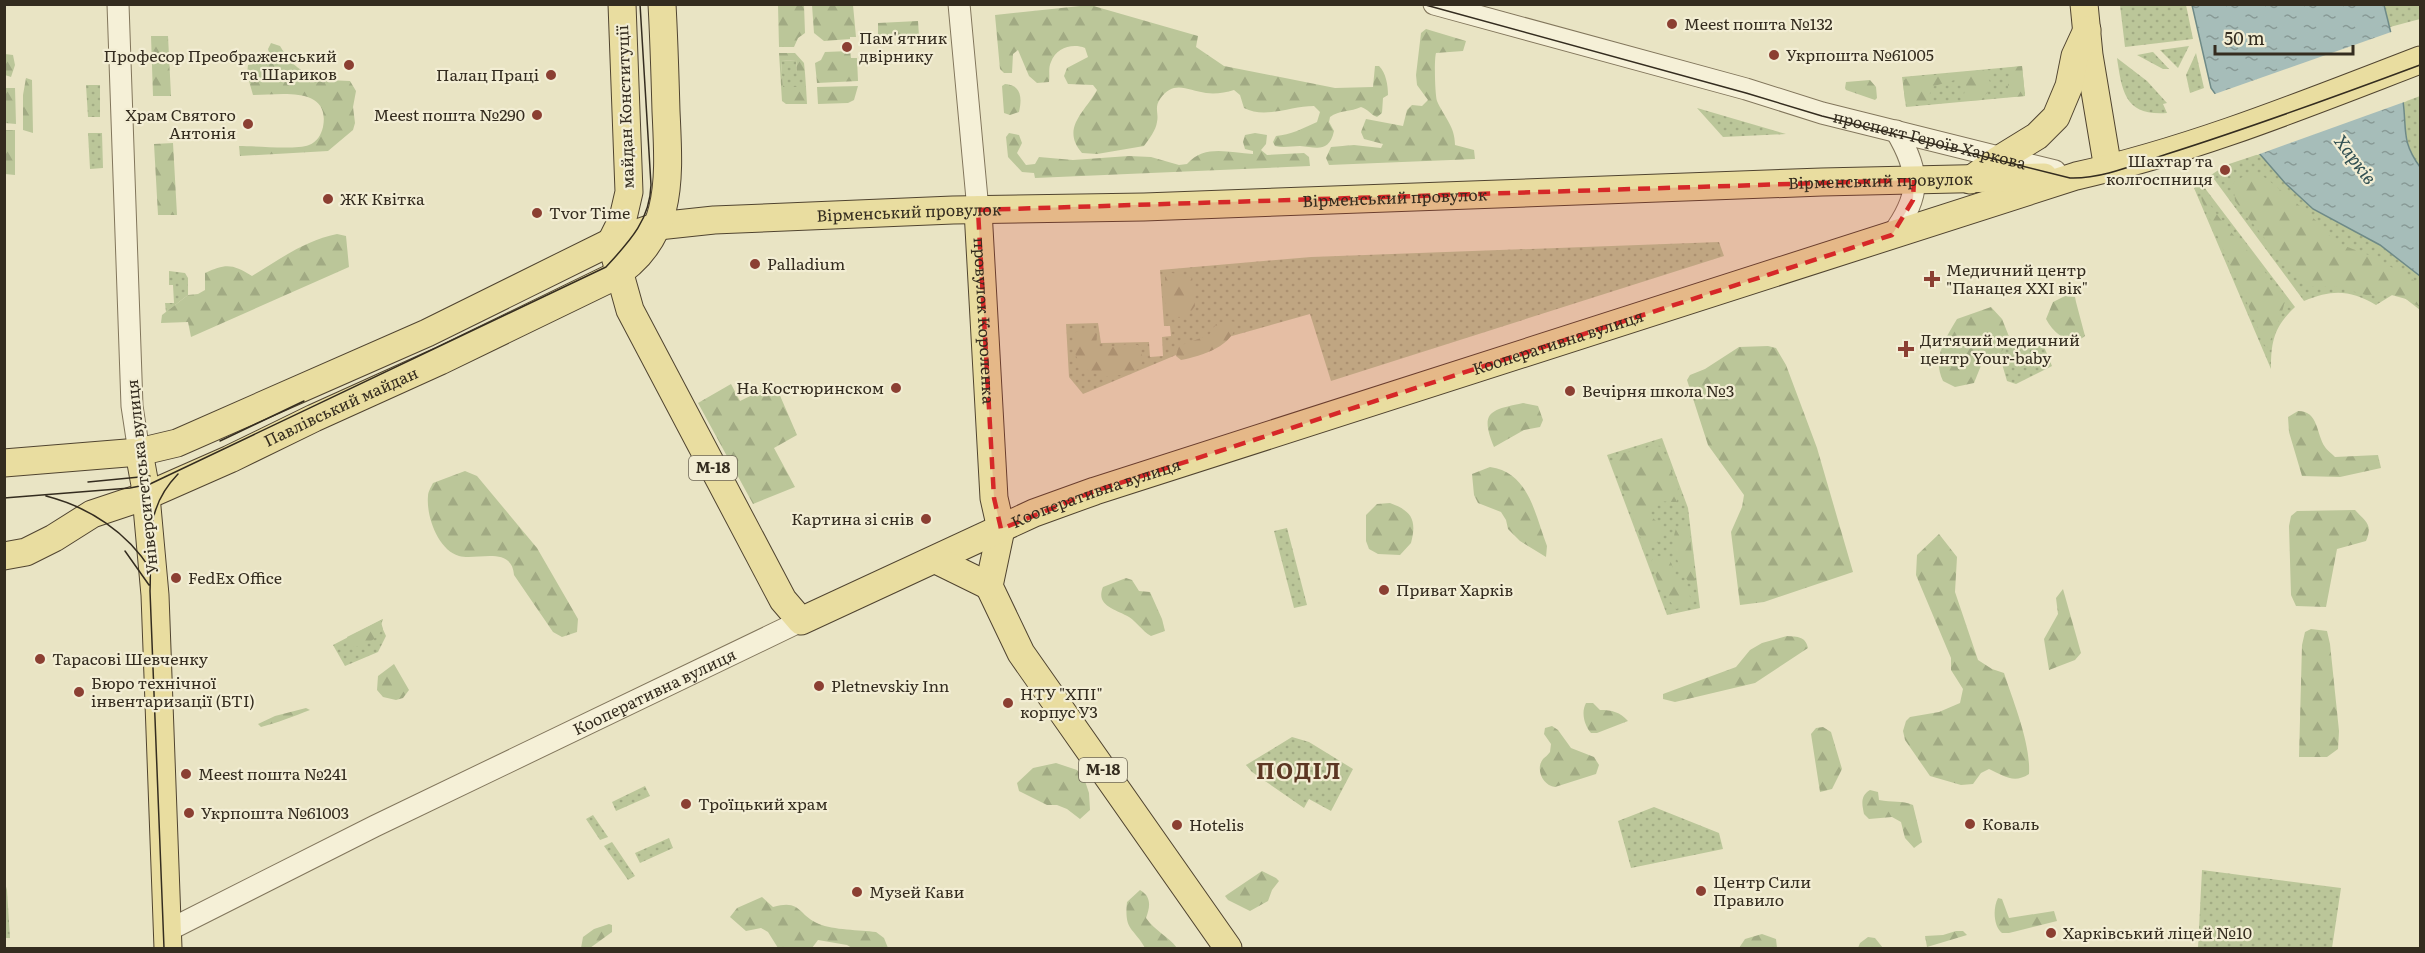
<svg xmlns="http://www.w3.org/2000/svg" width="2425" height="953" viewBox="0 0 2425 953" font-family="Literata,serif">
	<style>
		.green { fill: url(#green-dots) }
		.forest { fill: url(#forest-firs) }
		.water { fill: url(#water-ripples); stroke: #6e8a87; stroke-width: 1.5 }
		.pier { fill: #e9e4c4 }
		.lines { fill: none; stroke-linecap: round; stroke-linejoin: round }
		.minor-casing { stroke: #82765c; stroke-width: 23 }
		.major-casing { stroke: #504430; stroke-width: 29 }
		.minor { stroke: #f5f0d7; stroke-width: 21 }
		.major { stroke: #e9dda0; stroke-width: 27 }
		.tram { stroke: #342c1f; stroke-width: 1.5 }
		.marked { fill: #d62828; fill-opacity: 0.2; stroke: #d62828; stroke-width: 4.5; stroke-dasharray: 12 8; stroke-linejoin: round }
		.poi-dot { fill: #8b3f32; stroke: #f2edd3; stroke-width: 2 }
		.labels { text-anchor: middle; stroke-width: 4.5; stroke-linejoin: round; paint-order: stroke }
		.shield { fill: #f2edd3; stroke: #6d6655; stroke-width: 1.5 }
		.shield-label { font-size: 15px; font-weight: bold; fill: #342c1f }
		.poi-label { font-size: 16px; fill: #342c1f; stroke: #f2edd3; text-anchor: start }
		.street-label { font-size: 16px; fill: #342c1f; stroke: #f2edd3 }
		.water-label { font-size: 18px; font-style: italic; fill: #304f52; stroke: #f2edd3 }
		.district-label { font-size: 22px; font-weight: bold; letter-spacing: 1.5px; fill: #5c3723; stroke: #f2edd3 }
	</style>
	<defs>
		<pattern id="green-dots" width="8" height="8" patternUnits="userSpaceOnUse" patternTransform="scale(1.5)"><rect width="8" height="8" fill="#bbc699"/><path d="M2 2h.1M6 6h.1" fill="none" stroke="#a1aa83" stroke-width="1.8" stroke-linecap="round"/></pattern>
		<pattern id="forest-firs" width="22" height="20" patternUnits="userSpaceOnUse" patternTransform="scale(1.5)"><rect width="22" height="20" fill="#bbc699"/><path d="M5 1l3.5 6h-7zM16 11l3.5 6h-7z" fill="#a1aa83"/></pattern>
		<pattern id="water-ripples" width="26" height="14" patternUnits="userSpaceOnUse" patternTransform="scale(1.5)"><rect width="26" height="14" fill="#a6bdb9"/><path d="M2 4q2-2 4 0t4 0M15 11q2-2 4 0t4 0" fill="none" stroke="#889a96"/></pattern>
	</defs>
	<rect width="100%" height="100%" fill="#e9e4c4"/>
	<path class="green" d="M 2120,5 L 2186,5 L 2193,39 L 2125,47 Z
		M 2384,5 L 2420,5 L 2420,19 L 2390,27 Z
		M 2189,46 L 2178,68 L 2160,50 Z
		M 2153,52 L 2169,69 L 2163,69 L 2137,55 Z
		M 2196,53 L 2204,88 L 2190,93 L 2186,75 Z
		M 2117,58 L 2147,81 L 2167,103 L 2163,104 L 2167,113 C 2125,116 2122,92 2117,58 Z
		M 796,60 L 797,72 L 805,73 L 806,87 L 783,88 L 781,61 Z
		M 2022,66 L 2025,96 L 1906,107 L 1902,77 Z
		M 86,85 L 100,85 L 100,117 L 88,117 Z
		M 2420,96 L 2420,167 C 2405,146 2404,128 2404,102 Z
		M 1697,108 L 1786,134 L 1723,137 Z
		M 88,133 L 102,133 L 103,168 L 90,169 Z
		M 2259,154 L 2313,209 L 2380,245 L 2420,276 L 2420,310 L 2397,292 L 2376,305 C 2350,290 2333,289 2304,301 L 2211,175 L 2226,165 Z
		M 2201,183 L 2295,307 C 2274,327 2271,341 2271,369 L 2194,188 Z
		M 1719,242 L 1724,256 L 1331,381 L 1310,314 L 1200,345 L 1083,394 L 1069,377 L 1066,324 L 1098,323 L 1101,343 L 1149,342 L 1150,357 L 1163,356 L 1162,337 L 1171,336 L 1170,326 L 1164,326 L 1160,270 L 1311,257 Z
		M 169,271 L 185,273 L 188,278 L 188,295 L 166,312 L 165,303 L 174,303 L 173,285 L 169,285 Z
		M 2040,337 L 2052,366 L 2016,384 L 2007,381 L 1998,350 Z
		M 1662,438 L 1688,508 L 1700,608 L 1667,615 L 1607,455 Z
		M 1287,528 L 1307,605 L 1294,608 L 1274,531 Z
		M 383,619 L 381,625 L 386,636 L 378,652 L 345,666 L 333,645 Z
		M 1292,737 L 1309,742 L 1353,769 L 1331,811 L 1309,799 L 1304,808 L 1252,772 L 1246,765 Z
		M 645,786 L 650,796 L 616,811 L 612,802 Z
		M 1654,807 L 1719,833 L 1723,849 L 1631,868 L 1618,821 Z
		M 593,815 L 608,837 L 600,840 L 586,819 Z
		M 669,838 L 673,848 L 640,863 L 635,853 Z
		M 612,842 L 635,876 L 628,880 L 604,846 Z
		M 2202,870 L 2341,888 L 2332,948 L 2198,948 Z
		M 5,883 L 7,890 L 10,938 L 5,938 Z"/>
	<path class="forest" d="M 778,5 L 804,5 L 805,33 L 798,38 L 794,47 L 779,47 Z
		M 812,5 L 853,5 L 856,37 L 850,37 L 850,39 L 824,41 L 814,33 Z
		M 1090,5 L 1198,36 L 1196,47 L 1224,66 L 1335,88 L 1373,87 L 1375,66 L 1379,66 C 1386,73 1388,85 1388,95 L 1383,98 L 1382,113 L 1377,117 C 1371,115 1368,109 1361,107 C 1351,112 1339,110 1330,117 L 1329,122 L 1334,131 C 1329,154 1315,147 1300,146 C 1291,146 1284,148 1275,146 L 1273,142 L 1276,136 C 1290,135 1304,128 1317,122 L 1320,112 L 1314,106 C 1291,106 1265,119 1244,108 L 1240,95 L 1234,90 C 1225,93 1215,94 1206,93 C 1188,91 1174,79 1160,99 C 1154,108 1159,113 1157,122 C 1156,130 1149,139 1144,146 L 1097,154 L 1082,153 C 1060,128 1086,111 1097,90 L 1093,85 L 1068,84 L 1064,76 L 1067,68 L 1088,57 L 1085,48 C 1072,43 1056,48 1051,62 C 1048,68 1050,75 1049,82 L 1037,83 L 1029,76 L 1018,50 L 1013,54 L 1012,73 L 1004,73 L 1000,69 L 995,15 Z
		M 918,21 L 919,36 L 878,37 L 878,23 Z
		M 1426,29 L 1466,41 L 1463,51 L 1436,53 C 1434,60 1435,95 1437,101 C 1444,117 1455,126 1455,145 L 1474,150 L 1475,159 L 1329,165 L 1326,158 L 1331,147 L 1354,145 L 1381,148 L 1383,144 L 1364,139 L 1361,132 L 1366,119 L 1403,126 L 1407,110 L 1412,105 L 1422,106 L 1428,100 L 1417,85 L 1416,75 L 1421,33 Z
		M 151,36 L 168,36 L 171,96 L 153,96 Z
		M 271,43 L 280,46 C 297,76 318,80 350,81 L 356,91 L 353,107 L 355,123 L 353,130 L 328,151 L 240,156 L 239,146 C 256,146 296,150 309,145 C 317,142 321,135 323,127 C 331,85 279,95 253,95 L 247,74 L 248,65 L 268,62 L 270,56 L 268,49 Z
		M 850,51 L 851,58 L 857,58 L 858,81 L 817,83 L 815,63 L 821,60 L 825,52 Z
		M 920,52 L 921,62 L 879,64 L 879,54 Z
		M 779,53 L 795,53 L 804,63 L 805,73 L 797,73 L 796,60 L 781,61 L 783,87 L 806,87 L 807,104 L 786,104 L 782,101 Z
		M 5,54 L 13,55 L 15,65 L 11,77 L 5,75 Z
		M 2022,66 L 2025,96 L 2013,97 L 2008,89 L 2008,81 L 2012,78 L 2006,68 Z
		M 1984,70 L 1991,84 L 1987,93 L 1981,100 L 1962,101 L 1961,96 L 1964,94 L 1966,85 L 1958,79 L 1931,87 L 1929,99 L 1933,104 L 1917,105 L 1905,101 L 1903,83 L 1906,78 Z
		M 26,78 L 32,80 L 33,133 L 23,130 L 23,95 Z
		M 1870,80 L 1876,87 L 1877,98 L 1875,100 L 1846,90 L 1845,88 L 1846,82 Z
		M 1005,84 C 1022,85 1022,99 1019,112 L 1010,115 L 1004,113 L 1002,86 Z
		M 858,86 L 854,100 L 848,103 L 818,104 L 817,87 Z
		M 5,88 L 15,88 L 16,124 L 5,123 Z
		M 5,130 L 15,130 L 15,175 L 5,174 Z
		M 1009,133 L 1019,135 L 1022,143 L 1017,153 L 1026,165 L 1035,164 L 1039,157 L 1073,160 L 1129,156 L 1151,157 L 1179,165 L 1187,164 C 1205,144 1229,153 1253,154 L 1253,151 L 1245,149 L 1243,142 L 1245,135 L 1255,133 L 1267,135 L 1266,144 L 1261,150 L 1267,155 L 1304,153 L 1309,157 L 1310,166 L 1035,178 L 1034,173 L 1022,172 L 1008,157 L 1006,137 Z
		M 173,143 L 177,215 L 158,215 L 154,144 Z
		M 2248,174 L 2259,174 L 2267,179 L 2300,206 L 2324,228 L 2334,242 L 2374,257 L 2420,284 L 2420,307 L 2406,299 L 2388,294 L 2366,295 L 2330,285 L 2320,288 L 2311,286 L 2289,269 L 2235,201 L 2233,182 Z
		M 2204,194 C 2221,227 2252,251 2272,282 C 2275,288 2282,295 2284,301 C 2286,307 2270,341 2267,348 L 2263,343 L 2258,328 L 2202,201 L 2201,196 Z
		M 337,234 L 346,236 L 349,267 L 191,337 L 188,322 L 161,323 L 162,315 L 188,295 L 198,294 L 205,290 L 205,273 C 226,263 233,264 252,276 C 280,259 304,241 337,234 Z
		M 1171,273 L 1181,274 L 1192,278 L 1195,306 L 1188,316 L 1179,318 L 1171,316 L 1165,302 L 1165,277 Z
		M 2065,296 L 2075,297 L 2076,302 L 2085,336 L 2078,341 C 2064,341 2053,332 2046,319 L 2053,302 Z
		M 1991,307 L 2002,319 L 2010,339 L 2002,351 L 1982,363 L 1974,383 L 1955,387 L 1943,381 C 1932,358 1945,339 1957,319 Z
		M 1225,321 L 1237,322 C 1234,346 1202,356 1181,360 L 1176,356 L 1179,346 L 1209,335 L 1216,324 Z
		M 1081,329 L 1091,329 L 1097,334 L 1096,346 L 1099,348 L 1128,344 L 1138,345 L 1143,358 L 1140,368 C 1108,385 1070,376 1073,334 Z
		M 1768,346 L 1776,348 L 1786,365 L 1817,448 L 1853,572 L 1764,602 L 1740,605 L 1731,532 L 1742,507 L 1744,495 L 1708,445 L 1687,380 L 1690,375 L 1705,369 L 1739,347 Z
		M 731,384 L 740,401 L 775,384 L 797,435 L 774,448 L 795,487 L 753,504 L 698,403 Z
		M 1523,403 L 1538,406 L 1543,420 L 1540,427 L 1524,430 L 1494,447 C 1479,411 1491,410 1523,403 Z
		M 2298,411 C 2319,411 2316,434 2325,447 C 2327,450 2332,454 2335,457 L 2378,455 L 2381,468 L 2340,477 L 2302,476 L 2289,432 L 2288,417 Z
		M 1653,445 L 1662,447 L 1678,488 L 1677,502 C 1663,502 1653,498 1648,513 L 1660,525 L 1663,533 L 1660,541 L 1649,547 L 1642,542 L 1614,467 L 1614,459 L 1617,454 L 1641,450 Z
		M 1490,467 C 1529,472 1535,515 1547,546 L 1546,557 L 1520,541 L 1508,529 L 1506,520 L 1501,512 L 1478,503 L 1474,495 L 1472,474 Z
		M 465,471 L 477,476 L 537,548 L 578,619 L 577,632 L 562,637 L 553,632 L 514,575 C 512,545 476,561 459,556 C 438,550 426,516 428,496 C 428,492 431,487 433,483 Z
		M 1390,503 C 1412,511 1417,520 1411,543 L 1400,555 L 1378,554 L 1369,549 L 1366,541 L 1366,515 L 1377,504 Z
		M 2355,510 C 2366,522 2373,524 2366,541 L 2337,549 L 2326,607 L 2296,606 L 2291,595 L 2289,526 L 2291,516 L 2297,511 Z
		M 1684,528 L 1687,530 L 1690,536 L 1695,583 L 1691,585 C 1680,572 1669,545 1676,529 Z
		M 1939,534 L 1957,557 L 1955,592 L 1978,660 L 1992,669 L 2004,673 C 2013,701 2031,744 2029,774 C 2014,784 2004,776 1989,769 L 1981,773 L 1973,784 L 1961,785 L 1930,776 L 1905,740 L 1903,731 L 1906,721 L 1910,717 L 1939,712 L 1960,703 L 1963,689 L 1951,670 L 1951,658 L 1916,575 L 1917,555 Z
		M 1657,556 C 1674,559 1670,562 1676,576 C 1679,584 1686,591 1691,598 L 1687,606 L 1676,609 C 1664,595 1655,578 1651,561 Z
		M 1126,578 L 1132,580 L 1139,591 L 1150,592 L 1162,619 L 1165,631 L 1151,636 C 1142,631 1137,622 1129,617 C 1116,609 1095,606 1103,587 Z
		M 2063,589 L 2081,653 L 2075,660 L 2049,670 L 2044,639 L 2058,614 L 2056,598 Z
		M 383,619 L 381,622 L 383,629 C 374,641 364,648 349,646 L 347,637 Z
		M 2311,629 L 2327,631 L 2330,644 L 2339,731 L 2338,749 L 2327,757 L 2299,757 L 2302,645 L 2305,632 Z
		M 1787,636 C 1798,637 1805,636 1808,648 L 1755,683 L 1675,702 L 1663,699 L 1663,694 L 1736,667 L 1750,650 L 1762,643 Z
		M 394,664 L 409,690 L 403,698 L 396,700 L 383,697 L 377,690 L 378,676 Z
		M 1586,703 L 1593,703 L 1600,710 C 1612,710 1620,712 1628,721 L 1597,733 L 1591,733 C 1584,725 1581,712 1586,703 Z
		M 306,708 L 310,710 C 294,716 277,723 261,727 L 258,724 L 275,716 Z
		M 1552,726 L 1558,730 L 1571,748 L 1594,757 L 1599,765 L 1596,774 L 1555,787 C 1543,786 1535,769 1543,759 C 1545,757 1548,755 1550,752 L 1551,744 L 1544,734 L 1545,728 Z
		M 1823,727 L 1831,732 L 1842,769 L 1832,789 L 1820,792 L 1811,734 L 1816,728 Z
		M 1056,763 L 1077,770 L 1084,778 L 1089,793 L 1090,810 L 1080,819 L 1067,809 L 1057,805 L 1047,805 L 1019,791 L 1017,783 L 1033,768 Z
		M 1870,790 L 1878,792 L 1879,800 C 1892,803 1902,800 1913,805 L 1922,842 L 1914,848 L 1905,838 L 1901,822 L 1892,817 L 1869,819 L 1864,814 C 1862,804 1860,796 1870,790 Z
		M 1262,871 L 1276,878 L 1279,881 L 1272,890 L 1268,901 L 1250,911 L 1228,900 L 1225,896 Z
		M 1140,890 C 1152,897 1150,907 1146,918 C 1155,931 1168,936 1177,948 L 1145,948 C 1133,927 1124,931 1127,902 Z
		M 762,897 L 773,907 C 802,899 797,915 819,924 C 833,930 860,930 876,932 L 884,938 L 888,948 L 852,948 L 847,945 L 818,940 L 812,948 L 778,948 L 768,932 L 761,928 L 746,931 L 730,917 L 737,908 Z
		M 1998,898 L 2002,899 L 2009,918 L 2054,911 L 2057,921 L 2009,933 L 2002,933 C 1993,926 1993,907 1998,898 Z
		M 609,924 L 612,925 L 612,932 L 590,948 L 581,948 L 583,937 L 594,929 Z
		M 1956,931 L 1963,931 L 1967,935 L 1927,947 L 1925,936 L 1943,935 Z
		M 1762,934 L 1776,939 L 1777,948 L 1739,948 L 1745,939 Z
		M 1868,937 L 1875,938 L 1883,948 L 1858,948 L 1860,943 Z"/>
	<path class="water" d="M 2192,5 L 2384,5 C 2392,36 2400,69 2403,101 C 2407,130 2401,141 2420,167 L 2420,276 L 2380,245 L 2313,209 L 2285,183 L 2252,145 L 2211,88 Z"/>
	<path class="pier" d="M 2394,31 L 2407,101 L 2257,155 L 2212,95 Z"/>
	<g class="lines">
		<defs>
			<g id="minor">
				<path d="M 118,4 L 132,406 L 139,452"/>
				<path d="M 959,4 L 978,210"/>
				<path id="s1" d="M 1434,4 L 1746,89 L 1822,113 L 2055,171"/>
				<path d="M 1892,235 C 1921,196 1921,173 1896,131"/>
				<path id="s2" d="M 167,931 L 375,826 L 801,621"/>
			</g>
			<g id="major">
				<path d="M 2084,4 L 2089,55 L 2108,169"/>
				<path d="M 1970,180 L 1998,160 L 2037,136 L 2056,117 L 2069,86 L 2075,56 L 2087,30"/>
				<path id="s3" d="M 978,210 L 994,498 L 1001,529 L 989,586 L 1021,653 L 1228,948"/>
				<path id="s4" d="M 611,242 L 630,310 L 783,600 L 801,621 L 1034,513 L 1095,491 L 2076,176 C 2193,150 2308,103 2420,60"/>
				<path d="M 611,242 L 623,218 L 629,192 L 622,4"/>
				<path d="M 139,452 L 145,485 L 155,595 L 168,948"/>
				<path id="s5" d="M 4,463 L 139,452 L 177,443 L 427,333 L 611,242 L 658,226 L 714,220 L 953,210 L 1144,207 L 1822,182 L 2044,177"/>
				<path id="s6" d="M 4,556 L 26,552 L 54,538 L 92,514 L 146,496 L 230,459 L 314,418 L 440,361 L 609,279 C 675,240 669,178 666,111 C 665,75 664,40 662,4"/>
				<path d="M 936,560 L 989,586"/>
			</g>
		</defs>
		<use href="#minor" class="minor-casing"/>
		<use href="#major" class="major-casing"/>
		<use href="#minor" class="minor"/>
		<use href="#major" class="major"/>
		<path class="tram" d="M 1422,4 L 1746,93 L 1822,116 L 2070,178 C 2103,179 2136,164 2167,154 C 2252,127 2337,96 2420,65
			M 220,441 L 304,401
			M 88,482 L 150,476
			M 46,496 C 89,507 127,532 151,570
			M 4,498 L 130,488 L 150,484 L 606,267 C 628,243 650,221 651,185 L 640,4
			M 125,551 L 149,585
			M 164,948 L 150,591 C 152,544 143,510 178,474"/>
	</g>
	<path class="marked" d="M 1914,180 L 1913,200 L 1892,235 L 1095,491 L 1001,529 L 994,498 L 978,210 Z"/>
	<g class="poi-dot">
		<circle cx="1672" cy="24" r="6"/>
		<circle cx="847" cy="47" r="6"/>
		<circle cx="1774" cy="55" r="6"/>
		<circle cx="349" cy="65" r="6"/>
		<circle cx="551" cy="75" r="6"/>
		<circle cx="537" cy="115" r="6"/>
		<circle cx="248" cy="124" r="6"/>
		<circle cx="2225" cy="170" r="6"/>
		<circle cx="328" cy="199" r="6"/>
		<circle cx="537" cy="213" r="6"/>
		<circle cx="755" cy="264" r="6"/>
		<path d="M1929 270h6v6h6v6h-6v6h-6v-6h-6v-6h6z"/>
		<path d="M1903 340h6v6h6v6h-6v6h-6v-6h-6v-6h6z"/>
		<circle cx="896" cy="388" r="6"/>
		<circle cx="1570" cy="391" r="6"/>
		<circle cx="926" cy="519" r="6"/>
		<circle cx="176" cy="578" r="6"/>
		<circle cx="1384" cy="590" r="6"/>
		<circle cx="40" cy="659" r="6"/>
		<circle cx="819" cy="686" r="6"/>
		<circle cx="79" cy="692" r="6"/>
		<circle cx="1008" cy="703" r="6"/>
		<circle cx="186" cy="774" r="6"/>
		<circle cx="686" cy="804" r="6"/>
		<circle cx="189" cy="813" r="6"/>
		<circle cx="1970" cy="824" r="6"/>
		<circle cx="1177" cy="825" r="6"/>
		<circle cx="1701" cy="891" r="6"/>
		<circle cx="857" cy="892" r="6"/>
		<circle cx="2051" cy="933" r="6"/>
	</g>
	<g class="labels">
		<g class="shield">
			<rect x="689" y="456" width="48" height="24" rx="4.5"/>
			<rect x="1079" y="758" width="48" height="24" rx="4.5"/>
		</g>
		<g class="shield-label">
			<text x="713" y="473">М-18</text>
			<text x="1103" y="775">М-18</text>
		</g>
		<g class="poi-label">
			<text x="1684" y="30">Meest пошта №132</text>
			<text x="859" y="44">Пам'ятник<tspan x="859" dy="18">двірнику</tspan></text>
			<text x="1786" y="61">Укрпошта №61005</text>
			<text x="337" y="62" text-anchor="end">Професор Преображенський<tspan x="337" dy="18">та Шариков</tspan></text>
			<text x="539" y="81" text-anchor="end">Палац Праці</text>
			<text x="236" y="121" text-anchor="end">Храм Святого<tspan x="236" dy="18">Антонія</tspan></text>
			<text x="525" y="121" text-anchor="end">Meest пошта №290</text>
			<text x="2213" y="167" text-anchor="end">Шахтар та<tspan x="2213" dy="18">колгоспниця</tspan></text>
			<text x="340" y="205">ЖК Квітка</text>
			<text x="549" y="219">Tvor Time</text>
			<text x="767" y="270">Palladium</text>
			<text x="1946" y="276">Медичний центр<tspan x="1946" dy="18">"Панацея XXI вік"</tspan></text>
			<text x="1920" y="346">Дитячий медичний<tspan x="1920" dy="18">центр Your-baby</tspan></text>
			<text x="884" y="394" text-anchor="end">На Костюринском</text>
			<text x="1582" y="397">Вечірня школа №3</text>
			<text x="914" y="525" text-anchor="end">Картина зі снів</text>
			<text x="188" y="584">FedEx Office</text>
			<text x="1396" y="596">Приват Харків</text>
			<text x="52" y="665">Тарасові Шевченку</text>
			<text x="91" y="689">Бюро технічної<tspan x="91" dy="18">інвентаризації (БТІ)</tspan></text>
			<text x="831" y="692">Pletnevskiy Inn</text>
			<text x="1020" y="700">НТУ "ХПІ"<tspan x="1020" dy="18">корпус У3</tspan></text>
			<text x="198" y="780">Meest пошта №241</text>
			<text x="698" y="810">Троїцький храм</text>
			<text x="201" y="819">Укрпошта №61003</text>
			<text x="1982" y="830">Коваль</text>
			<text x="1189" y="831">Hotelis</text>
			<text x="1713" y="888">Центр Сили<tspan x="1713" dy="18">Правило</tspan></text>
			<text x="869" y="898">Музей Кави</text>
			<text x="2063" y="939">Харківський ліцей №10</text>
		</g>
		<g class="street-label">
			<text transform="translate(625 107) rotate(-92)" y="6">майдан Конституції</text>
			<text dy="6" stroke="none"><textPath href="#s1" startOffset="514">проспект Героїв Харкова</textPath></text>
			<text dy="6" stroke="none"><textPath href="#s5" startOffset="1926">Вірменський провулок</textPath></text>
			<text dy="6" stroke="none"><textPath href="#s5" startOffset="1440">Вірменський провулок</textPath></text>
			<text dy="6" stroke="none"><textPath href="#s5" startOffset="954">Вірменський провулок</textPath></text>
			<text dy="6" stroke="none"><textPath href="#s3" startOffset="111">провулок Короленка</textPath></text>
			<text dy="6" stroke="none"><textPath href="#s4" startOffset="1234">Кооперативна вулиця</textPath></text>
			<text dy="6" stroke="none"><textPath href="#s6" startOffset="370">Павлівський майдан</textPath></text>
			<text transform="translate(142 477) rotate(-96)" y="6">Університетська вулиця</text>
			<text dy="6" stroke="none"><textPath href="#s4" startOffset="748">Кооперативна вулиця</textPath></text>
			<text dy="6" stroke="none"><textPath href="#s2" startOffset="543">Кооперативна вулиця</textPath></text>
		</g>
		<g class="water-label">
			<text transform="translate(2355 160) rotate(53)" y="6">Харків</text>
		</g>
		<g class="district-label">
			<text x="1299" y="779">ПОДІЛ</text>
		</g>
	</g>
	<rect width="2425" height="953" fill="none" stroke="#342c1f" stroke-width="12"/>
	<path d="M2215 45v9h138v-9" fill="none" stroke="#342c1f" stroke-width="3"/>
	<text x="2224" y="45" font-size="18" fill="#342c1f" stroke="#f2edd3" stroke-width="4.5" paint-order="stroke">50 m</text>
</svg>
